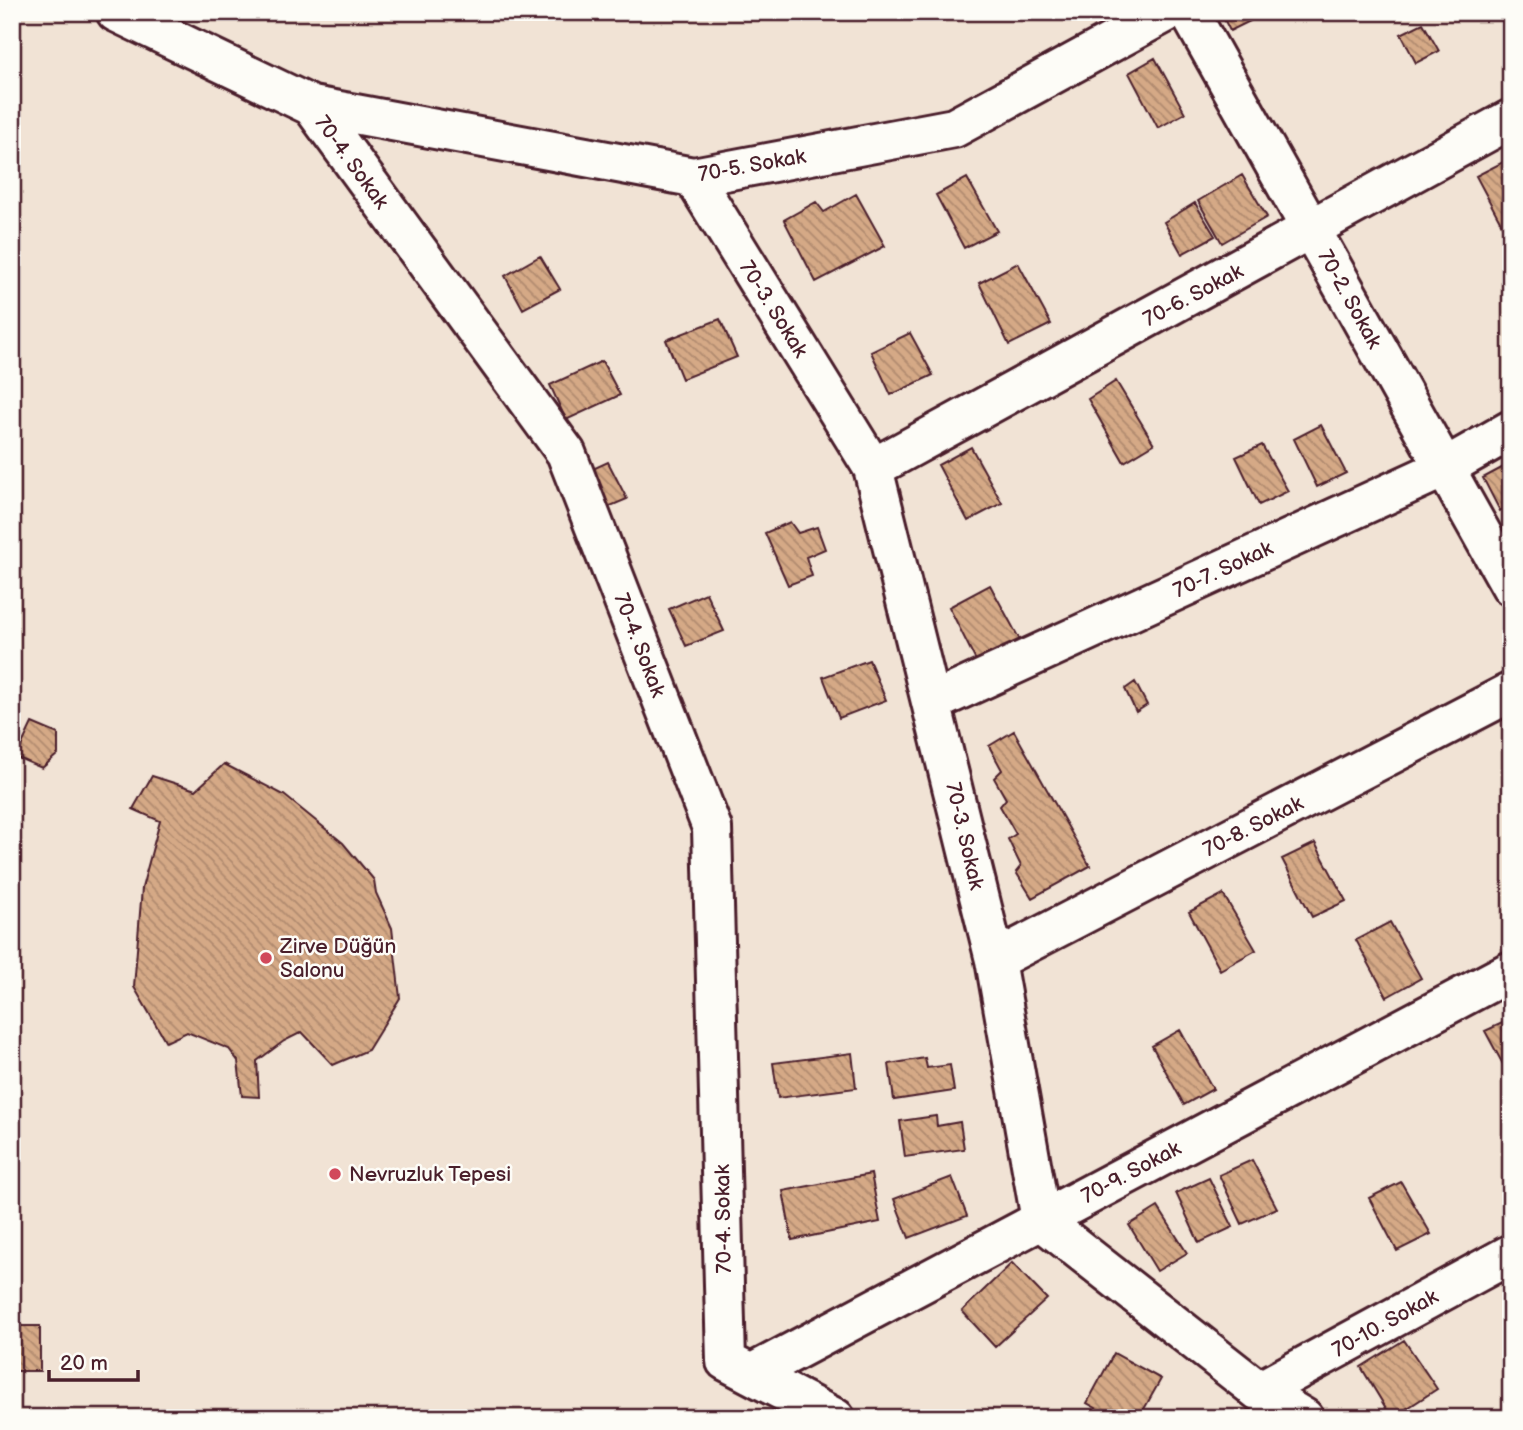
<svg xmlns="http://www.w3.org/2000/svg" width="1523" height="1430" viewBox="0 0 1523 1430" font-family="'Balsamiq Sans',sans-serif">
	<style>
		.building { fill: url(#building-back-hatch); stroke: #4a1f2b; stroke-width: 2 }
		.lines { fill: none; stroke-linecap: round; stroke-linejoin: round }
		.minor-casing { stroke: #4a1f2b; stroke-width: 44 }
		.minor { stroke: #fdfcf7; stroke-width: 38 }
		.poi-dot { fill: #d1495b; stroke: #fdfcf7; stroke-width: 2.5 }
		.labels { text-anchor: middle; stroke-width: 5; stroke-linejoin: round; paint-order: stroke }
		.street-label { font-size: 21px; fill: #4a1f2b; stroke: #fdfcf7 }
		.poi-label { font-size: 21px; fill: #4a1f2b; stroke: #fdfcf7; text-anchor: start }
	</style>
	<defs>
		<pattern id="building-back-hatch" width="6" height="6" patternUnits="userSpaceOnUse" patternTransform="scale(1.75)"><rect width="6" height="6" fill="#d5a986"/><path d="M-1 5l2 2M0 0l6 6M5-1l2 2" fill="none" stroke="#af896e"/></pattern>
	</defs>
	<rect width="100%" height="100%" fill="#f1e3d5"/>
	<filter id="ink" filterUnits="userSpaceOnUse"><feTurbulence type="fractalNoise" baseFrequency=".0143" numOctaves="2"/><feDisplacementMap in="SourceGraphic" scale="14" xChannelSelector="R" yChannelSelector="G"/><feConvolveMatrix kernelMatrix="1 2 1 2 8 2 1 2 1" color-interpolation-filters="sRGB"/></filter>
	<g filter="url(#ink)">
		<path class="building" d="M 1232,12 L 1245,12 L 1250,21 L 1230,31 L 1223,17 Z
			M 1423,23 L 1439,51 L 1416,63 L 1401,34 Z
			M 1155,58 L 1185,113 L 1158,128 L 1129,73 Z
			M 1505,161 L 1511,171 L 1509,238 L 1476,176 Z
			M 1242,175 L 1267,217 L 1222,243 L 1198,201 Z
			M 967,178 L 997,231 L 964,248 L 936,195 Z
			M 856,194 L 885,246 L 816,282 L 784,220 L 816,202 L 824,212 Z
			M 1195,203 L 1215,236 L 1182,254 L 1164,222 Z
			M 540,256 L 560,289 L 523,309 L 505,276 Z
			M 1018,263 L 1051,324 L 1009,345 L 979,283 Z
			M 720,319 L 737,357 L 682,379 L 666,340 Z
			M 910,333 L 933,375 L 891,395 L 871,352 Z
			M 602,361 L 620,395 L 566,420 L 550,385 Z
			M 1116,381 L 1154,444 L 1124,462 L 1088,399 Z
			M 1321,425 L 1346,473 L 1317,487 L 1294,439 Z
			M 1262,445 L 1288,491 L 1259,505 L 1236,457 Z
			M 971,447 L 1002,503 L 968,521 L 938,465 Z
			M 608,462 L 627,499 L 601,510 L 584,473 Z
			M 1511,463 L 1511,505 L 1500,511 L 1483,478 Z
			M 790,522 L 798,533 L 817,527 L 825,549 L 806,557 L 812,576 L 788,585 L 765,533 Z
			M 990,585 L 1021,642 L 977,663 L 949,607 Z
			M 706,593 L 724,631 L 686,646 L 669,609 Z
			M 869,660 L 886,700 L 839,718 L 823,677 Z
			M 1135,682 L 1147,705 L 1136,712 L 1125,689 Z
			M 32,723 L 58,734 L 58,754 L 42,768 L 16,757 Z
			M 1014,731 L 1090,866 L 1032,898 L 1016,872 L 1021,866 L 1008,839 L 1016,834 L 1000,806 L 1006,799 L 994,778 L 1002,770 L 989,746 Z
			M 224,764 L 284,795 L 343,843 L 374,880 L 376,893 L 392,928 L 400,998 L 368,1050 L 333,1065 L 302,1032 L 284,1041 L 257,1061 L 259,1097 L 242,1096 L 238,1061 L 229,1049 L 187,1032 L 166,1042 L 134,987 L 142,888 L 160,821 L 133,809 L 152,776 L 196,790 Z
			M 1315,843 L 1346,901 L 1312,917 L 1282,859 Z
			M 1223,894 L 1256,950 L 1220,970 L 1189,912 Z
			M 1390,922 L 1421,978 L 1387,997 L 1356,940 Z
			M 1511,1019 L 1511,1079 L 1485,1031 Z
			M 1180,1030 L 1213,1089 L 1184,1105 L 1152,1046 Z
			M 852,1053 L 856,1088 L 778,1098 L 773,1063 Z
			M 925,1058 L 927,1068 L 950,1065 L 954,1091 L 894,1100 L 889,1064 Z
			M 936,1116 L 937,1126 L 960,1122 L 964,1149 L 905,1157 L 900,1121 Z
			M 1252,1160 L 1277,1208 L 1242,1224 L 1219,1175 Z
			M 871,1174 L 880,1222 L 792,1240 L 783,1191 Z
			M 952,1177 L 967,1216 L 909,1238 L 894,1199 Z
			M 1209,1178 L 1233,1227 L 1199,1243 L 1176,1193 Z
			M 1401,1182 L 1431,1234 L 1397,1251 L 1369,1198 Z
			M 1158,1207 L 1187,1253 L 1157,1271 L 1129,1225 Z
			M 1012,1263 L 1047,1299 L 995,1347 L 962,1311 Z
			M 12,1326 L 40,1326 L 40,1371 L 12,1371 Z
			M 1404,1340 L 1437,1389 L 1392,1418 L 1361,1367 Z
			M 1114,1353 L 1161,1379 L 1139,1418 L 1114,1418 L 1087,1403 Z"/>
		<g class="lines">
			<defs>
				<path id="minor" d="M 116,12 L 312,106 L 566,453 L 712,828 L 726,1361 L 835,1418
					M 1189,12 L 1511,586
					M 312,106 L 693,177 L 954,128 L 1167,12
					M 693,177 L 873,468 L 995,960 L 1041,1220 L 1259,1391 L 1304,1418
					M 873,468 L 1511,119
					M 933,702 L 1444,468 L 1511,430
					M 995,960 L 1511,692
					M 751,1374 L 1511,971
					M 1259,1391 L 1511,1254"/>
			</defs>
			<use href="#minor" class="minor-casing"/>
			<use href="#minor" class="minor"/>
		</g>
	</g>
	<g class="poi-dot">
		<circle cx="266" cy="958" r="7"/>
		<circle cx="335" cy="1174" r="7"/>
	</g>
	<g class="labels">
		<g class="street-label">
			<text transform="translate(352 162) rotate(54)" y="7">70-4. Sokak</text>
			<text transform="translate(752 165) rotate(-10)" y="7">70-5. Sokak</text>
			<text transform="translate(1193 295) rotate(-28)" y="7">70-6. Sokak</text>
			<text transform="translate(1350 299) rotate(61)" y="7">70-2. Sokak</text>
			<text transform="translate(774 309) rotate(58)" y="7">70-3. Sokak</text>
			<text transform="translate(1223 569) rotate(-25)" y="7">70-7. Sokak</text>
			<text transform="translate(640 645) rotate(69)" y="7">70-4. Sokak</text>
			<text transform="translate(1253 826) rotate(-27)" y="7">70-8. Sokak</text>
			<text transform="translate(965 836) rotate(77)" y="7">70-3. Sokak</text>
			<text transform="translate(1131 1172) rotate(-28)" y="7">70-9. Sokak</text>
			<text transform="translate(723 1219) rotate(-91)" y="7">70-4. Sokak</text>
			<text transform="translate(1385 1323) rotate(-29)" y="7">70-10. Sokak</text>
		</g>
		<g class="poi-label">
			<text x="280" y="953">Zirve Düğün<tspan x="280" dy="24">Salonu</tspan></text>
			<text x="349" y="1181">Nevruzluk Tepesi</text>
		</g>
	</g>
	<rect width="1523" height="1430" fill="none" stroke="#fdfcf7" stroke-width="42"/>
	<rect x="21" y="21" width="1481" height="1388" fill="none" stroke="#4a1f2b" stroke-width="2.5" filter="url(#ink)"/>
	<path d="M49 1370v10h89v-10" fill="none" stroke="#4a1f2b" stroke-width="3.5"/>
	<text x="60" y="1370" font-size="21" fill="#4a1f2b" stroke="#fdfcf7" stroke-width="5" paint-order="stroke">20 m</text>
</svg>
